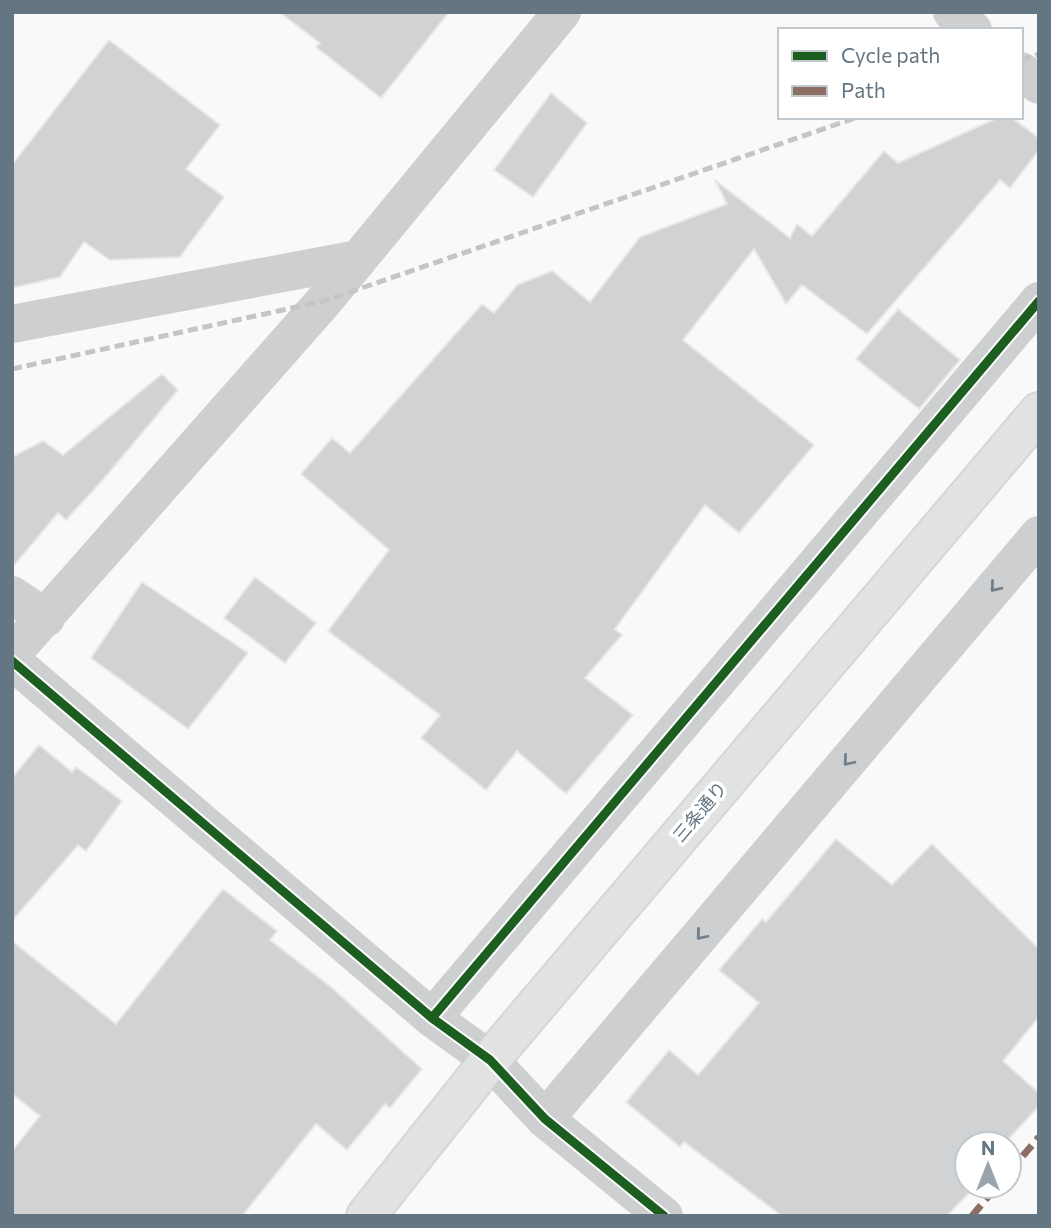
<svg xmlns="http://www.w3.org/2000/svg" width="1051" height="1228" viewBox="0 0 1051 1228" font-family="Commissioner,'Noto Sans JP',sans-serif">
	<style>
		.building { fill: #d0d2d3; stroke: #e8e8e8; stroke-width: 2 }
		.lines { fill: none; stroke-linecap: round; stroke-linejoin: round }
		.highway-casing { stroke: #d5d6d6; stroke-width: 42 }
		.minor { stroke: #cecfd0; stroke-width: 38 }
		.highway { stroke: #e1e2e2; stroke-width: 38 }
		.rail { stroke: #c3c5c6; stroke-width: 5; stroke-dasharray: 10 5; stroke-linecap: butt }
		.quiet { stroke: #8d6e63; stroke-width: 7; stroke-dasharray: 14 7; stroke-linecap: butt }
		.cycleway-casing { stroke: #fff; stroke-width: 13 }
		.cycleway { stroke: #1b5e20; stroke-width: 9 }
		.oneway { stroke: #707f8b }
		.labels { text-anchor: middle; stroke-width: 7; stroke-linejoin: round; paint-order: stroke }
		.street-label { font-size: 18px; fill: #657683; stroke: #fff }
	</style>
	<rect width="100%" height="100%" fill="#f9f9f9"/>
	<path class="building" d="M 279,12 L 449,12 L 381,98 L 316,47 L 320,43 Z
		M 109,40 L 220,125 L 186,169 L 224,197 L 180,257 L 110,260 L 84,242 L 60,277 L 12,288 L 12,165 Z
		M 551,93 L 587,123 L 533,197 L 494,170 Z
		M 999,117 L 1011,117 L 1039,138 L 1039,150 L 1010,188 L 1000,180 L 867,334 L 802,285 L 786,304 L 754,249 L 683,340 L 814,445 L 739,533 L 705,505 L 615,629 L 622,635 L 585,678 L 633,715 L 566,794 L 517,751 L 486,790 L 421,738 L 440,715 L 328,631 L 389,550 L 301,474 L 332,438 L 350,453 L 482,304 L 494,313 L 517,285 L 552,271 L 590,302 L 640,237 L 727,204 L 715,180 L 790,238 L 797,224 L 812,236 L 884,151 L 898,163 Z
		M 898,309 L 960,360 L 919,409 L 856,359 Z
		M 162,374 L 178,390 L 102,481 L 66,520 L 58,513 L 12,568 L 12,457 L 43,441 L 63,455 Z
		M 255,577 L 316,623 L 285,663 L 224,618 Z
		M 142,582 L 248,653 L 188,729 L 91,658 Z
		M 39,745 L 72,772 L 76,767 L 122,801 L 86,851 L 78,845 L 12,921 L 12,778 Z
		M 836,839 L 892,885 L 932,844 L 1039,949 L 1039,1017 L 1003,1061 L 1039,1093 L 1039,1106 L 1004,1144 L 967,1144 L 967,1184 L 964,1188 L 969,1193 L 947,1216 L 782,1216 L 684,1142 L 680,1147 L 626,1102 L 669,1050 L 698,1075 L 759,1003 L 719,970 L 762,919 L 766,922 Z
		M 223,889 L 277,931 L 270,940 L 331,987 L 422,1069 L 390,1108 L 385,1104 L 347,1150 L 316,1124 L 242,1216 L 12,1216 L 12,1151 L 40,1116 L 12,1094 L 12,941 L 116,1024 Z"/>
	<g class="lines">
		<defs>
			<path id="highway" d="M 366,1216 L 490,1060 L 1039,412"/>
		</defs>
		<use href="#highway" class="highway-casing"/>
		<path class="minor" d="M 952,12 L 973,30
			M 1021,71 L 1039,85
			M 12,324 L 358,259
			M 12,595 L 46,618
			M 12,654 L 324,301 L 562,12
			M 12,661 L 432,1018 L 490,1060 L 545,1119 L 664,1216
			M 432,1018 L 1039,301
			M 545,1119 L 1039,535"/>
		<use href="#highway" class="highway"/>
		<path class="rail" d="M 1021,60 L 1039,54
			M 12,369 L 324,301 L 858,117"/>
		<path class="quiet" d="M 1009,1172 L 1039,1137
			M 972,1216 L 997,1186"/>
		<defs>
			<path id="cycleway" d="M 12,661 L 432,1018 L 490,1060 L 545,1119 L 664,1216
				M 432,1018 L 1039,301"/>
		</defs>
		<use href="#cycleway" class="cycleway-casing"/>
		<use href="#cycleway" class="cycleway"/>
	</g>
	<defs><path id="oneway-chevron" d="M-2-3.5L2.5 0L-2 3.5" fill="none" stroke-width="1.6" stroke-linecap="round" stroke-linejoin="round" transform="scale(1.75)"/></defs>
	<g class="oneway">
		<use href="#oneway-chevron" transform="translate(995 587) rotate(130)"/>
		<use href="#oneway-chevron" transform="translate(848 761) rotate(130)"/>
		<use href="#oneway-chevron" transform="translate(701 935) rotate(130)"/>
	</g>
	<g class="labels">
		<g class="street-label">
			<text transform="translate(700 812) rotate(-50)" y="6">三条通り</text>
		</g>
	</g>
	<rect width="1051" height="1228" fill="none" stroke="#657683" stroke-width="28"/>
	<rect x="778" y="28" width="245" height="91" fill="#ffffff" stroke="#c1c8cd" stroke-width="2"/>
	<rect x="792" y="51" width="35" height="10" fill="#1b5e20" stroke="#c1c8cd" stroke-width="2"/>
	<text x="841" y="63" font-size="21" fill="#657683">Cycle path</text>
	<rect x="792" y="86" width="35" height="10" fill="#8d6e63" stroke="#c1c8cd" stroke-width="2"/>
	<text x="841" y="98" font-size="21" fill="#657683">Path</text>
	<g transform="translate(988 1165)"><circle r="33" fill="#ffffff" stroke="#c1c8cd" stroke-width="2"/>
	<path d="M0-5L12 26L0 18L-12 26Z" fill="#99a4ac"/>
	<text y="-10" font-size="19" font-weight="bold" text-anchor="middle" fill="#657683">N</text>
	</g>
</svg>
